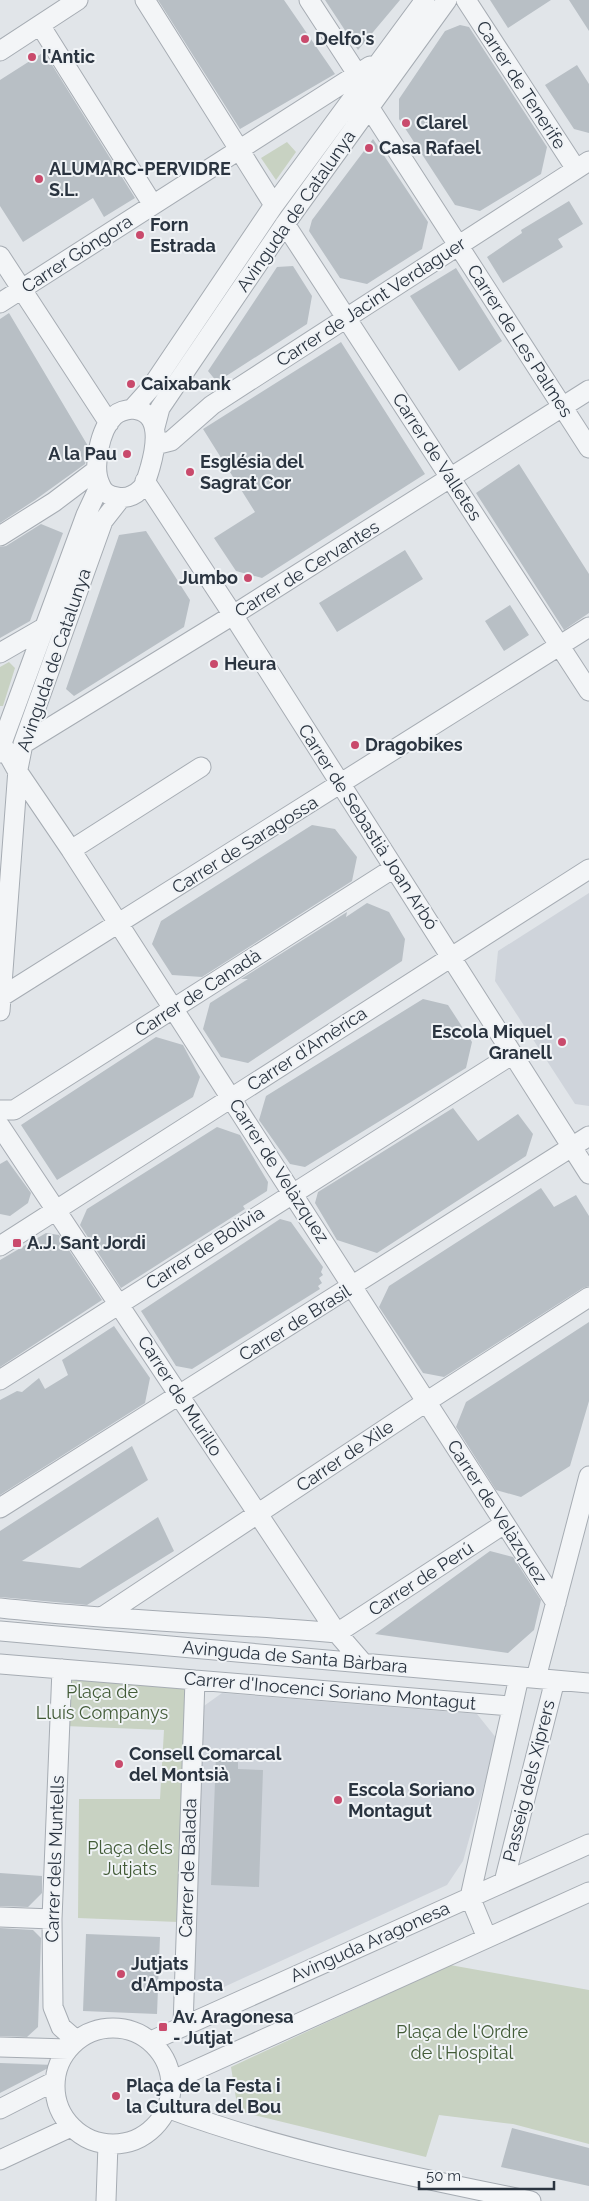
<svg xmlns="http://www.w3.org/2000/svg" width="589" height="2201" viewBox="0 0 589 2201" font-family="Raleway,sans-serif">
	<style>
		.built { fill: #cfd4db }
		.green { fill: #c8d2c2 }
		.building { fill: #b8bfc5 }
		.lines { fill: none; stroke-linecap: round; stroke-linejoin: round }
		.minor-casing { stroke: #a6acb3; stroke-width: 21 }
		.minor { stroke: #f3f5f7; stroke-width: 19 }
		.poi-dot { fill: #c94a6c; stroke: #f0f3f6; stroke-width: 2 }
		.labels { text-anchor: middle; stroke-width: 4; stroke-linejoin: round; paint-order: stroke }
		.poi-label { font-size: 18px; font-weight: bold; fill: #2a3440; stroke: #f0f3f6; text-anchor: start }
		.street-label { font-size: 18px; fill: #2a3440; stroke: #f0f3f6 }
		.park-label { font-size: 18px; fill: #425b37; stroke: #f0f3f6 }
	</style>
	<rect width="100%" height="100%" fill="#e1e5e9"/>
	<path class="built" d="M 589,893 L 589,1106 L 575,1104 L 495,981 L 498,951 Z
		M 222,1693 L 477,1714 L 497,1739 L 463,1861 L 447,1885 L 213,1992 L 189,1980 L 201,1708 Z"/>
	<path class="green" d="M 287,142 L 296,152 L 276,180 L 261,158 Z
		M 9,662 L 15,668 L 3,706 L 0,706 L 0,667 Z
		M 66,1673 L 189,1683 L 178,1922 L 78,1918 L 79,1799 L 160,1799 L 164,1730 L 65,1726 Z
		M 450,1965 L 589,1990 L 589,2144 L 513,2124 L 439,2115 L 426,2157 L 238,2111 L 231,2067 Z"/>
	<path class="building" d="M 158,0 L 284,0 L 335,74 L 240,129 Z
		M 325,0 L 400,0 L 358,50 Z
		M 490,0 L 551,0 L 508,28 Z
		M 569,0 L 589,0 L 589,31 Z
		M 460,25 L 469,27 L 547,147 L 541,174 L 480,211 L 455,205 L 399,119 L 399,99 L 445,31 Z
		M 44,52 L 135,198 L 104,217 L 93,198 L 23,242 L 0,206 L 0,80 Z
		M 577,65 L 589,84 L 589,133 L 574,129 L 545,85 Z
		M 373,139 L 428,222 L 422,249 L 367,284 L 340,278 L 309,231 L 312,220 Z
		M 569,201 L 583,224 L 558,239 L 563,247 L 503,283 L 487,257 L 522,233 L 521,230 Z
		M 293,266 L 312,296 L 307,324 L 217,382 L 208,371 L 277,267 Z
		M 456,268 L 502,341 L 459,371 L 410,296 Z
		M 9,313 L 88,446 L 85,464 L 35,500 L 0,523 L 0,319 Z
		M 341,342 L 425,474 L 262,578 L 236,571 L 214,538 L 255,512 L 203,429 Z
		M 519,464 L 589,574 L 589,613 L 564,630 L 476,493 Z
		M 41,524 L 63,533 L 30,621 L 0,638 L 0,547 L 6,546 Z
		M 146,531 L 190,600 L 184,627 L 74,696 L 66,689 L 119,535 Z
		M 405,550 L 423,579 L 337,632 L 319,603 Z
		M 510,605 L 529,635 L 504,651 L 485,621 Z
		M 312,825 L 335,829 L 357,857 L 352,881 L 202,977 L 172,975 L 152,944 L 161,921 Z
		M 367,903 L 389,912 L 405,939 L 402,961 L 248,1063 L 221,1057 L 203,1029 L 210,1003 L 248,979 L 241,979 L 347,912 L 346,917 Z
		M 423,999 L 448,1005 L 472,1042 L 466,1068 L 305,1167 L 290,1164 L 259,1120 L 266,1096 Z
		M 156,1037 L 183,1045 L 200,1077 L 193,1097 L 57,1180 L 21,1125 Z
		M 453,1108 L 478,1141 L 518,1114 L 533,1134 L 526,1156 L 377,1253 L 337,1240 L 315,1203 L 318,1192 Z
		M 217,1127 L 240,1135 L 268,1182 L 267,1191 L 243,1206 L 245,1209 L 121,1288 L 80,1225 L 87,1209 Z
		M 7,1160 L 31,1193 L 28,1203 L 10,1216 L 0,1214 L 0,1164 Z
		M 541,1188 L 554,1207 L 576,1195 L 589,1216 L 589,1286 L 583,1288 L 444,1377 L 423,1373 L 379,1307 L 389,1286 Z
		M 280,1219 L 291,1222 L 323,1267 L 321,1272 L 323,1275 L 319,1278 L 322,1283 L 318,1286 L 320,1289 L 192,1369 L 176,1366 L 141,1311 Z
		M 46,1233 L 59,1235 L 102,1300 L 0,1367 L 0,1260 Z
		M 589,1322 L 589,1401 L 570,1466 L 521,1497 L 496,1490 L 456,1427 L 466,1402 Z
		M 114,1326 L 150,1378 L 145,1403 L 0,1495 L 0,1400 L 17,1391 L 22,1392 L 39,1378 L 45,1389 L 68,1375 L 62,1360 Z
		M 132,1446 L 148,1480 L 22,1561 L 80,1568 L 158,1517 L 174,1551 L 87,1605 L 0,1597 L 0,1531 Z
		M 490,1551 L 513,1557 L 541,1600 L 534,1630 L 508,1653 L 375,1634 Z
		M 216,1756 L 238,1757 L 238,1769 L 263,1770 L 259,1887 L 211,1885 Z
		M 0,1873 L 42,1876 L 42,1893 L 28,1907 L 0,1906 Z
		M 0,1928 L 33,1930 L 41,1938 L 38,2027 L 27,2037 L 0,2036 Z
		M 86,1934 L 160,1937 L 157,2014 L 83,2011 Z
		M 0,2063 L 54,2065 L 0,2093 Z
		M 512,2128 L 589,2148 L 589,2186 L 501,2167 Z"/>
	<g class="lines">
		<defs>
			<path id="minor" d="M 145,0 L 274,205
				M 309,0 L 363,83
				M 466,0 L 576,169
				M 40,25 L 153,205
				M 0,51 L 78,0
				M 369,107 L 589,448
				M 285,224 L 589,691
				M 0,256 L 109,423
				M 0,303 L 370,66
				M 132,409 L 150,389 L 274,205 L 425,0
				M 132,409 C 163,411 156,447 150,468 C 148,474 146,484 141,489 C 134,496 126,499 117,497 C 108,496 103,492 100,484 C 92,467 100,429 114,416 C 119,411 126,410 132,409 Z
				M 155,427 L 160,408 L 285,224 L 447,0
				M 155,445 L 171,441 L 212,405 L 589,161
				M 145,481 L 233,615 L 589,1174
				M 0,536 L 54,502 L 95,471
				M 0,653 L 45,627
				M 0,740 L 18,772 L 71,850 L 556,1603
				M 23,744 L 233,615 L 589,390
				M 0,753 L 2,743 L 86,515 L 100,485
				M 71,850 L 201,767
				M 1,997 L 589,627
				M 0,1011 L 18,769 L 23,744 L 103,521 L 121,498
				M 0,1110 L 14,1110 L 394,868
				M 0,1126 L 337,1633 L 363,1663
				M 0,1246 L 589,869
				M 0,1380 L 513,1054
				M 0,1508 L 589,1136
				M 0,1608 C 112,1621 225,1623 337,1633
				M 102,1617 L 426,1402 L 589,1297
				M 0,1631 L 589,1683
				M 337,1633 L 504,1524
				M 0,1664 L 511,1706
				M 62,1669 L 52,1919 L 53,2007 L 61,2027 L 76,2040
				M 536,1678 L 589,1476
				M 504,1882 L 555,1680
				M 470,1897 L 519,1677
				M 470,1897 L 487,1938
				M 0,1917 L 52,1919
				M 183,2026 L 195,1680
				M55 2086a58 58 0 1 1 116 0a58 58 0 1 1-116 0Z
				M 151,2041 L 589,1844
				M 0,2047 L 68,2049
				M 171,2081 L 589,1892
				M 167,2108 C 285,2152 409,2176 531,2201
				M 0,2109 L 55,2081
				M 0,2160 L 71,2127
				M 106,2201 L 108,2144"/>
		</defs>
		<use href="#minor" class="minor-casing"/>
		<use href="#minor" class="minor"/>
	</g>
	<g class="poi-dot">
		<circle cx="305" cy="39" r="5"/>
		<circle cx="32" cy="57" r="5"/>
		<circle cx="406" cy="123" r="5"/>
		<circle cx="369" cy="148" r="5"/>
		<circle cx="39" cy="179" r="5"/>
		<circle cx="140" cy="235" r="5"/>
		<circle cx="131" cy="384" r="5"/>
		<circle cx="127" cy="454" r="5"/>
		<circle cx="190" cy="472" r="5"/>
		<circle cx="248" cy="578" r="5"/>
		<circle cx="214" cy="664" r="5"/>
		<circle cx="355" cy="745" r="5"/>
		<circle cx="562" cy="1042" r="5"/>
		<rect x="12" y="1238" width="10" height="10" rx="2.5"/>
		<circle cx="119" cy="1764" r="5"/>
		<circle cx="338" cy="1800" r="5"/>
		<circle cx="121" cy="1974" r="5"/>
		<rect x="158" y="2022" width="10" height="10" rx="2.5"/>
		<circle cx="116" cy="2096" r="5"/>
	</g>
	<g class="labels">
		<g class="poi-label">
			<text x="315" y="45">Delfo's</text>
			<text x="42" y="63">l'Antic</text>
			<text x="416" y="129">Clarel</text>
			<text x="379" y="154">Casa Rafael</text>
			<text x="49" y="175">ALUMARC-PERVIDRE<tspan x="49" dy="21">S.L.</tspan></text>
			<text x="150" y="231">Forn<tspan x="150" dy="21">Estrada</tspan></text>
			<text x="141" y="390">Caixabank</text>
			<text x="117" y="460" text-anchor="end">A la Pau</text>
			<text x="200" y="468">Església del<tspan x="200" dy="21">Sagrat Cor</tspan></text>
			<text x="238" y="584" text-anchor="end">Jumbo</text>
			<text x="224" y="670">Heura</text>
			<text x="365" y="751">Dragobikes</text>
			<text x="552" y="1038" text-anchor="end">Escola Miquel<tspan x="552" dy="21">Granell</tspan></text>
			<text x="27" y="1249">A.J. Sant Jordi</text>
			<text x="129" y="1760">Consell Comarcal<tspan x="129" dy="21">del Montsià</tspan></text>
			<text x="348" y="1796">Escola Soriano<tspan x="348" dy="21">Montagut</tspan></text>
			<text x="131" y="1970">Jutjats<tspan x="131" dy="21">d'Amposta</tspan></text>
			<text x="173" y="2023">Av. Aragonesa<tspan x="173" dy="21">- Jutjat</tspan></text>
			<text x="126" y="2092">Plaça de la Festa i<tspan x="126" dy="21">la Cultura del Bou</tspan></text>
		</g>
		<g class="street-label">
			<text transform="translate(521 85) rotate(57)" y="6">Carrer de Tenerife</text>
			<text transform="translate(296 211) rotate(-55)" y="6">Avinguda de Catalunya</text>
			<text transform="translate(77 254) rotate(-33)" y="6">Carrer Góngora</text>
			<text transform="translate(371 302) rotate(-33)" y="6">Carrer de Jacint Verdaguer</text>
			<text transform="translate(520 341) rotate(57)" y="6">Carrer de Les Palmes</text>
			<text transform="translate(437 457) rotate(57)" y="6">Carrer de Valletes</text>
			<text transform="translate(307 569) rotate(-32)" y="6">Carrer de Cervantes</text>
			<text transform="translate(54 660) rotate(-71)" y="6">Avinguda de Catalunya</text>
			<text transform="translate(368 827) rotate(57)" y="6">Carrer de Sebastià Joan Arbó</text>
			<text transform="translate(245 845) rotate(-32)" y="6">Carrer de Saragossa</text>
			<text transform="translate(198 993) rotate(-33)" y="6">Carrer de Canadà</text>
			<text transform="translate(307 1049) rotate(-33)" y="6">Carrer d'Amèrica</text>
			<text transform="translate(279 1171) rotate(57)" y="6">Carrer de Velàzquez</text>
			<text transform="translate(205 1248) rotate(-33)" y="6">Carrer de Bolívia</text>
			<text transform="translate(295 1323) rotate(-32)" y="6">Carrer de Brasil</text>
			<text transform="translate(180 1396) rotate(57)" y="6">Carrer de Murillo</text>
			<text transform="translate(345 1456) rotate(-34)" y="6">Carrer de Xile</text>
			<text transform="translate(497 1512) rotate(57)" y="6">Carrer de Velàzquez</text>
			<text transform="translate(421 1579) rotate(-33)" y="6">Carrer de Perú</text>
			<text transform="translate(295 1657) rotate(5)" y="6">Avinguda de Santa Bàrbara</text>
			<text transform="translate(330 1691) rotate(5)" y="6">Carrer d'Inocenci Soriano Montagut</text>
			<text transform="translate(529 1781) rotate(-76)" y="6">Passeig dels Xiprers</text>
			<text transform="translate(55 1859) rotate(-88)" y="6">Carrer dels Muntells</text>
			<text transform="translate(188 1868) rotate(-88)" y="6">Carrer de Balada</text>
			<text transform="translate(370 1942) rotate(-24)" y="6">Avinguda Aragonesa</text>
		</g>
		<g class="park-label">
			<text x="102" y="1698">Plaça de<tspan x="102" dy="21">Lluís Companys</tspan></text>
			<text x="130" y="1854">Plaça dels<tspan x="130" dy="21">Jutjats</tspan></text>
			<text x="462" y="2038">Plaça de l'Ordre<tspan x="462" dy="21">de l'Hospital</tspan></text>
		</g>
	</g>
	<path d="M419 2181v8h135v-8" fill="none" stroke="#2a3440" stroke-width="2.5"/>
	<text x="426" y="2181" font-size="15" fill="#2a3440" stroke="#f0f3f6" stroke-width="4" paint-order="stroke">50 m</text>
</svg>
